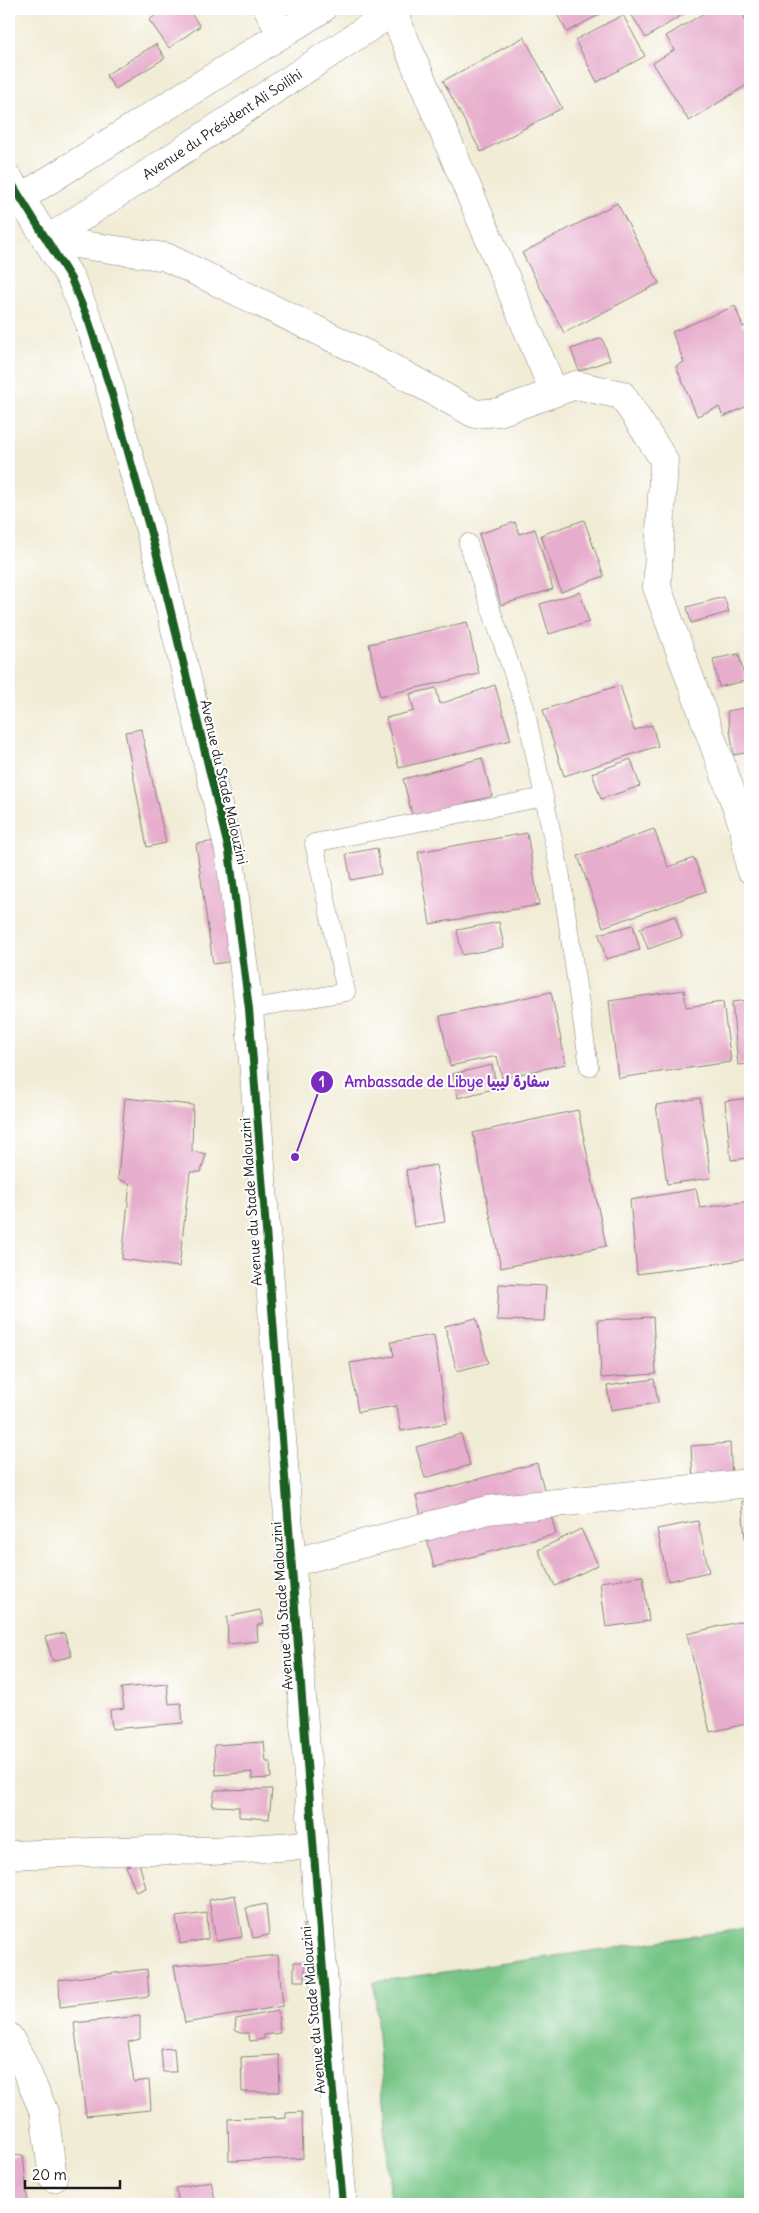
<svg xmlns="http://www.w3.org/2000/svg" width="759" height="2213" viewBox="0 0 759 2213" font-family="Delius,'Playpen Sans Arabic',sans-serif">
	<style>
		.green { fill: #78c687; stroke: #4a7152 }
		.building { fill: #e7adcc }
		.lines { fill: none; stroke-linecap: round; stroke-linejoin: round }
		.lane-casing { stroke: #868479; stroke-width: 19 }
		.street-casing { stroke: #868479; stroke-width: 29 }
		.lane { stroke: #fff; stroke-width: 18 }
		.street { stroke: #fff; stroke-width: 28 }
		.cycleway-casing { stroke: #fff; stroke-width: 11 }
		.cycleway { stroke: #1b5e20; stroke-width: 8 }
		.labels { text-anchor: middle; stroke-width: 4; stroke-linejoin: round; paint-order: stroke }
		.street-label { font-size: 14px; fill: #1c1c1c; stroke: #fff }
		.leader { fill: none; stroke: #7b2cbf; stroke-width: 2 }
		.callout-dot { fill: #7b2cbf; stroke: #fff; stroke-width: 2 }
		.mark-label { font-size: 15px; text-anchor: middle; font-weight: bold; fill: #fff }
		.callout-label { font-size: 15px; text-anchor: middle; font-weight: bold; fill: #7b2cbf; stroke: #fff; stroke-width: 4; stroke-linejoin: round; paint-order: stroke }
	</style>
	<rect width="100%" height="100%" fill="#fff"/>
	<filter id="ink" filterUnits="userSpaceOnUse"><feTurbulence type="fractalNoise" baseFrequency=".02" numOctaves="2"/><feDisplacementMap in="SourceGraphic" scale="10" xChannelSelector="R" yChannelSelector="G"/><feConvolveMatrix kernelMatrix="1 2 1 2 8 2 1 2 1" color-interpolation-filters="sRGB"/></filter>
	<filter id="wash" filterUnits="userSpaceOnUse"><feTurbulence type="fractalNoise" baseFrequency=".0096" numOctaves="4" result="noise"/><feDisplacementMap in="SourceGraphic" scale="20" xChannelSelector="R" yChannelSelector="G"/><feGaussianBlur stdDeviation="1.12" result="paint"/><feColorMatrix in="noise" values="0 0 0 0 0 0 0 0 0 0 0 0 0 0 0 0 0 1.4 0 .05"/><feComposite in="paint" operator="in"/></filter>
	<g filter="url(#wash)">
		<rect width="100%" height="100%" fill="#f1ecd6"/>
		<path class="green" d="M 750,1928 L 750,2204 L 391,2204 L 374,1982 Z"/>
		<g id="blocks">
			<path class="building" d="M 165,9 L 188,9 L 200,26 L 169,48 L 149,20 Z
				M 554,9 L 610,9 L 567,32 Z
				M 628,9 L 691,9 L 646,38 Z
				M 711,9 L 747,9 L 750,13 L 744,17 L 750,28 L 750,83 L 689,121 L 653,63 L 674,50 L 666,36 Z
				M 623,15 L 645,56 L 597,82 L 575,40 Z
				M 524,37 L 562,108 L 481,152 L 443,81 Z
				M 156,44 L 165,58 L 115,89 L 106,75 Z
				M 617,203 L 659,283 L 564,333 L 522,253 Z
				M 735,306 L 743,327 L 750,324 L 750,405 L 723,417 L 719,407 L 697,416 L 676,366 L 684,362 L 672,332 Z
				M 602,338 L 610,360 L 579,371 L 571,349 Z
				M 584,520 L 604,576 L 561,592 L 541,535 Z
				M 515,522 L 519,534 L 535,529 L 553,589 L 501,605 L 479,534 Z
				M 580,592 L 589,622 L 549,634 L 540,604 Z
				M 724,597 L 729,612 L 691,623 L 687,607 Z
				M 467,622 L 479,674 L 380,696 L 369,644 Z
				M 739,654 L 745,681 L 719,687 L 713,659 Z
				M 495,685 L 511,740 L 399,768 L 386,718 L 414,711 L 410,694 L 436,688 L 440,704 Z
				M 620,685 L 634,730 L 652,725 L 658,746 L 564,776 L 543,710 Z
				M 750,707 L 750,752 L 734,755 L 727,711 Z
				M 141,729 L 166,843 L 147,847 L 125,732 Z
				M 482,758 L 492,796 L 413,818 L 403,779 Z
				M 631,759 L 640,786 L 601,799 L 592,773 Z
				M 654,829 L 668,867 L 694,858 L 706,891 L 603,927 L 578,856 Z
				M 527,833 L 539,905 L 430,924 L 418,852 Z
				M 217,841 L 234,961 L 213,964 L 196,844 Z
				M 377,848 L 381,874 L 351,880 L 346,854 Z
				M 675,916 L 682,937 L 648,949 L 640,928 Z
				M 499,922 L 504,947 L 462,955 L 457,930 Z
				M 633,925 L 640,950 L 606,959 L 599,934 Z
				M 684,990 L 686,1007 L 723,1002 L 731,1062 L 618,1078 L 609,1001 Z
				M 551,992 L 566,1064 L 502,1078 L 497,1056 L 450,1066 L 440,1016 Z
				M 750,1000 L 750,1064 L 738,1065 L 732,1002 Z
				M 492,1065 L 497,1088 L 458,1098 L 453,1074 Z
				M 125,1098 L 193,1105 L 192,1151 L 206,1154 L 201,1172 L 190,1172 L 179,1267 L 122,1259 L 130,1184 L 118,1179 Z
				M 700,1098 L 711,1178 L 667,1184 L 656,1105 Z
				M 750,1098 L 750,1158 L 731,1160 L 725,1101 Z
				M 578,1110 L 606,1246 L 501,1268 L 473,1133 Z
				M 436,1165 L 445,1222 L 414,1227 L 406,1170 Z
				M 696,1189 L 700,1208 L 750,1201 L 750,1259 L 637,1274 L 630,1200 Z
				M 499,1284 L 546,1286 L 544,1321 L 497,1320 Z
				M 653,1317 L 656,1374 L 601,1378 L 598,1320 Z
				M 476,1318 L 488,1363 L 457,1371 L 445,1326 Z
				M 434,1335 L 447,1423 L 401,1431 L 397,1406 L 358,1412 L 350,1363 L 394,1356 L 391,1342 Z
				M 654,1379 L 658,1403 L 611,1410 L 607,1386 Z
				M 461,1434 L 470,1465 L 425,1478 L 416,1447 Z
				M 730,1443 L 732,1478 L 693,1481 L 691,1446 Z
				M 537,1463 L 556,1534 L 434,1567 L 416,1496 Z
				M 750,1500 L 750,1565 L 747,1565 L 742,1501 Z
				M 698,1521 L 709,1572 L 668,1581 L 657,1529 Z
				M 581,1529 L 598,1565 L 555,1586 L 538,1550 Z
				M 643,1576 L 649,1621 L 606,1627 L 600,1582 Z
				M 260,1610 L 264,1623 L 257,1625 L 258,1641 L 228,1644 L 227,1617 Z
				M 750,1619 L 750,1723 L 710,1732 L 687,1634 Z
				M 64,1633 L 72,1656 L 53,1661 L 45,1637 Z
				M 167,1684 L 169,1704 L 181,1703 L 183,1723 L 112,1729 L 110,1710 L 124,1708 L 121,1688 Z
				M 264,1742 L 266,1762 L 270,1762 L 271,1778 L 252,1779 L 252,1772 L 216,1775 L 214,1745 Z
				M 272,1789 L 269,1819 L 239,1817 L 239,1807 L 212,1806 L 215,1790 Z
				M 139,1863 L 146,1888 L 136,1892 L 126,1866 Z
				M 235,1895 L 242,1937 L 216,1941 L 209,1900 Z
				M 266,1904 L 269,1935 L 253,1938 L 246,1908 Z
				M 207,1913 L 208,1939 L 180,1944 L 176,1917 Z
				M 313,1924 L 316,1956 L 306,1957 L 303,1925 Z
				M 278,1955 L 283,2006 L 185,2023 L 174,1966 Z
				M 294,1962 L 305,1962 L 305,1981 L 294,1981 Z
				M 147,1969 L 149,1996 L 60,2007 L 59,1980 Z
				M 278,2011 L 280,2033 L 264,2035 L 264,2039 L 250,2041 L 248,2033 L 240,2033 L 235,2030 L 236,2019 Z
				M 140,2016 L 140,2039 L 128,2042 L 134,2082 L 149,2080 L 151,2110 L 86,2116 L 74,2023 Z
				M 174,2048 L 176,2072 L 163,2072 L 161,2049 Z
				M 279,2055 L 280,2092 L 242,2092 L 241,2057 Z
				M 302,2112 L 303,2158 L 229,2161 L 228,2119 L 275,2117 L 275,2119 L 286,2118 L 286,2113 Z
				M 23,2155 L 28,2204 L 9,2204 L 9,2156 Z
				M 211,2181 L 216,2204 L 179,2204 L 176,2188 Z"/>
		</g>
	</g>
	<g filter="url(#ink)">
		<use href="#blocks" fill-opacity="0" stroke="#868479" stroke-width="1"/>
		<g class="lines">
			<defs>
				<path id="lane" d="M 468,543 L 525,708 L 561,877 L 589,1067
					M 249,1009 L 346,992 L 314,843 L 544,797"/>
				<g id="street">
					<path d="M 268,9 L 281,34"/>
					<path d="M 393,12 L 554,392"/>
					<path d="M 9,179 L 71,279 L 89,322 L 111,391 L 158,559 L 229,851 L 249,1009 L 328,2036 L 343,2204"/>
					<path d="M 19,199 L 322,9"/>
					<path d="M 47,240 L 166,257 L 370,356 L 475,414 L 499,412 L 576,385 L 622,395 L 664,460 L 657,587 L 744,828 L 750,869"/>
					<path id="s1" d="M 47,240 L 397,9"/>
					<path d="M 291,1563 L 488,1510 L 750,1483"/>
					<path d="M 9,1855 L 149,1850 L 211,1851 L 313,1845"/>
					<path d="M 9,2037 L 22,2061 L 44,2112 L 53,2178"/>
				</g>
			</defs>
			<use href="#lane" class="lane-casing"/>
			<use href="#street" class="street-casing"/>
			<use href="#lane" class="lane"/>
			<use href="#street" class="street"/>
			<defs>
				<path id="cycleway" d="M 9,179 L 71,279 L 89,322 L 111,391 L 158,559 L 229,851 L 249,1009 L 328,2036 L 343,2204"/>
			</defs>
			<use href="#cycleway" class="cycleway-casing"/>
			<use href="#cycleway" class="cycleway"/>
		</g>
	</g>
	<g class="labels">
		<g class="street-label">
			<text dy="5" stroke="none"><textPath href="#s1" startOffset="210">Avenue du Président Ali Soilihi</textPath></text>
			<text transform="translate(224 782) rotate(77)" y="5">Avenue du Stade Malouzini</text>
			<text transform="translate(251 1202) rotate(-94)" y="5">Avenue du Stade Malouzini</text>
			<text transform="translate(282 1606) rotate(-94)" y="5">Avenue du Stade Malouzini</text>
			<text transform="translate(313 2010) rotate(-95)" y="5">Avenue du Stade Malouzini</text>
		</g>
	</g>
	<path class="leader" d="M295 1157L322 1082"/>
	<g class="callout-dot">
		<circle cx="295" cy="1157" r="5"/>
		<circle cx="322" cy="1082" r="12"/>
	</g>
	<g class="mark-label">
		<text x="322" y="1087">1</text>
	</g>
	<g class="callout-label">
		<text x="447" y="1087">Ambassade de Libye سفارة ليبيا</text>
	</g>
	<rect width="759" height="2213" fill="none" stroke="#fff" stroke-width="30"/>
	<path d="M25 2180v8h95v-8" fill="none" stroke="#1c1c1c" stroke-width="2.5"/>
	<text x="32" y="2180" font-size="15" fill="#1c1c1c" stroke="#ffffff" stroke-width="4" paint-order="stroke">20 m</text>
</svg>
